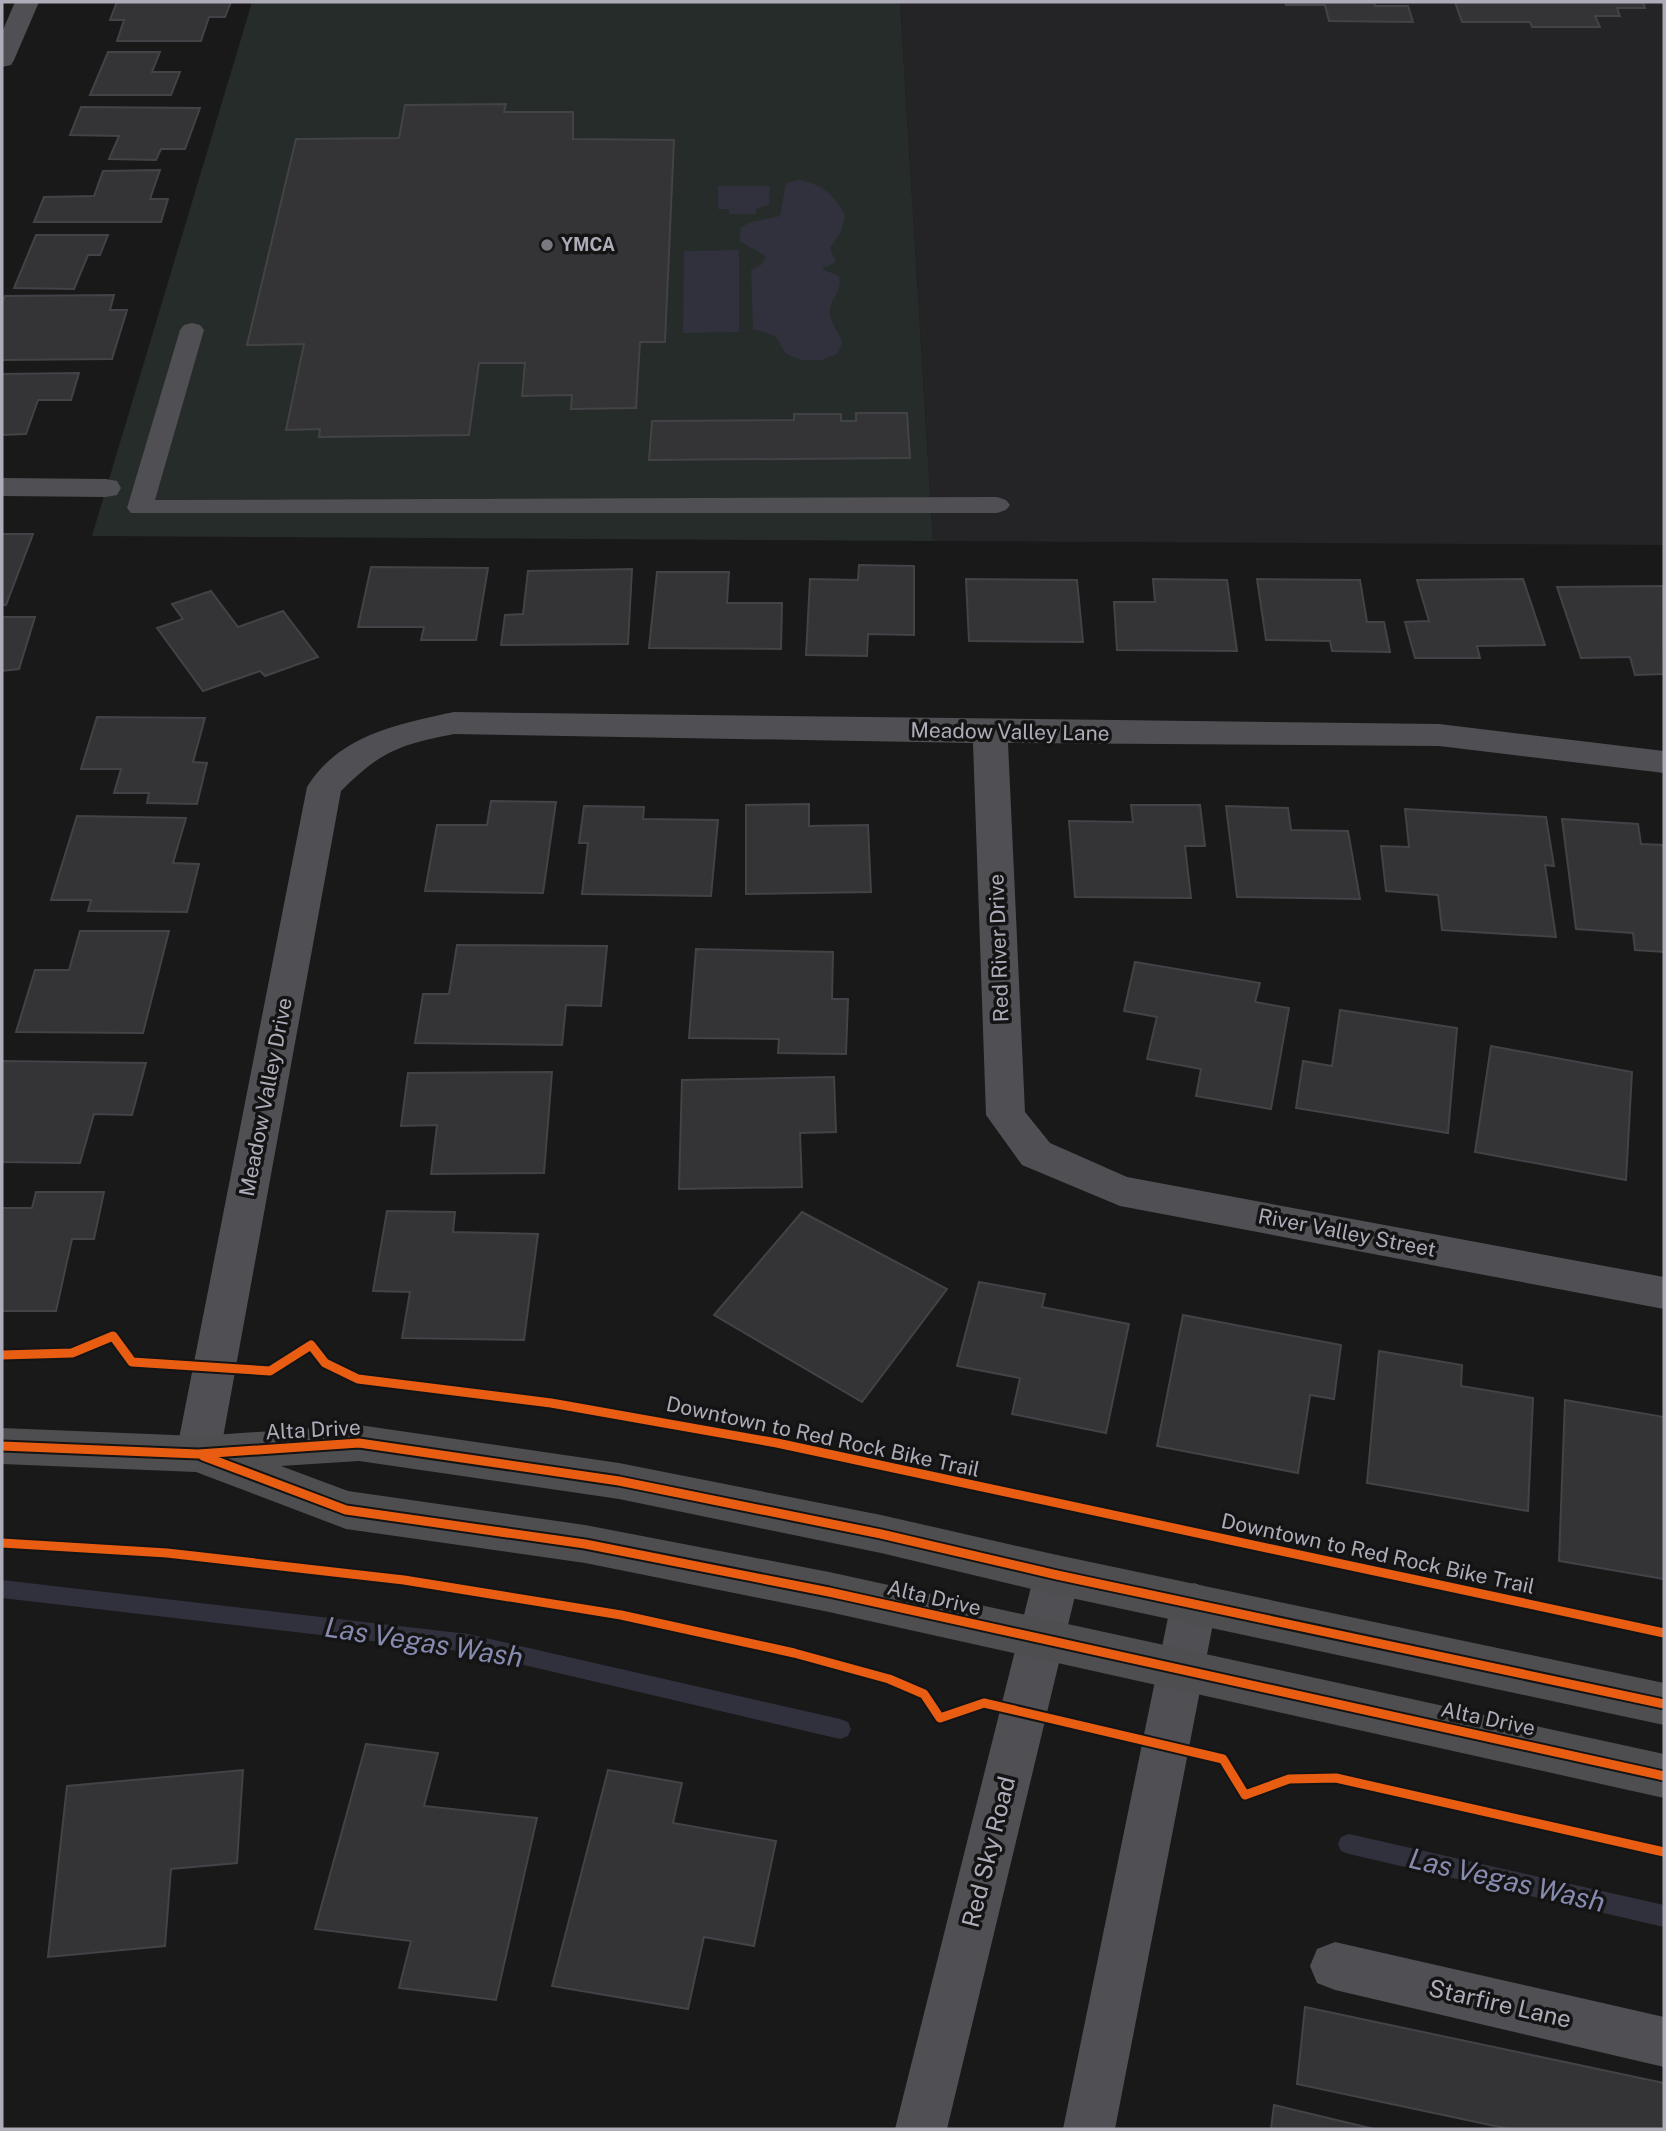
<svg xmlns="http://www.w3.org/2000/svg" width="1666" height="2131" viewBox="0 0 1666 2131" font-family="'Public Sans',sans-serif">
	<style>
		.built { fill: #242325 }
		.green { fill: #252c29 }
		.water { fill: #30313c }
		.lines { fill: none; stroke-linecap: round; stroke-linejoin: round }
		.stream { fill: #30313c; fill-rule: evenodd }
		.building { fill: #343436; stroke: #434246; stroke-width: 2 }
		.service { fill: #504f53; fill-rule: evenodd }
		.minor { fill: #504f53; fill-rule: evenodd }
		.secondary { fill: #4e4e51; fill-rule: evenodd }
		.cycleway-casing { stroke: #141415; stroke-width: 13 }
		.cycleway { stroke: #e95d12; stroke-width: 9 }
		.poi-dot { fill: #7a7981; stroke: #141415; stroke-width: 2.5 }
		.labels { text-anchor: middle; stroke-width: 7; stroke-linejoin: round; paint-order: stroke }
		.far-poi-label { font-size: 18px; font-weight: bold; fill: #aeacb9; stroke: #141415; text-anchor: start }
		.street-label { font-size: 21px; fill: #aeacb9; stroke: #141415 }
		.near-street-label { font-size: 24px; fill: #aeacb9; stroke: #141415 }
		.near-water-label { font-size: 28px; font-style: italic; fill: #878bb0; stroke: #141415 }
	</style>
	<rect width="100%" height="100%" fill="#19191a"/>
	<path class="built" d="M 900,2 L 1664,2 L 1664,545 L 933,541 Z"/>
	<path class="green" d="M 252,2 L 900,2 L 933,541 L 92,536 Z"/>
	<path class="water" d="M 799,180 C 821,184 836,195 845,216 L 841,232 L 830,248 L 836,262 L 822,269 L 839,276 C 844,292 827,300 830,315 C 832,324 839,334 843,342 L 837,354 L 822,360 L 801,360 L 786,354 L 775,336 L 753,329 L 751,270 L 762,264 L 766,256 L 739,241 L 741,227 L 751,222 L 780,216 L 786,183 Z
		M 718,186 L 770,186 L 769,205 L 756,209 L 756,214 L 729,214 L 729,209 L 718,209 Z
		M 739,250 L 739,332 L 683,333 L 684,251 Z"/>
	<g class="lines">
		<path class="stream" d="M 2,1580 L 468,1634 L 840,1719 L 848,1722 L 851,1729 L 848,1736 L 840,1739 L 468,1652 L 2,1598 Z
			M 1349,1834 L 1664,1905 L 1664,1927 L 1349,1854 L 1341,1851 L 1338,1844 L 1341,1837 Z"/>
	</g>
	<path class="building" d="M 117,2 L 231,2 L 225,17 L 209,17 L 201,41 L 117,41 L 124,20 L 110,20 Z
		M 1285,2 L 1374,2 L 1375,6 L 1408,6 L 1413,22 L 1329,21 L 1325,5 L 1286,5 Z
		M 1455,2 L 1643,2 L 1645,8 L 1617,8 L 1620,16 L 1595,16 L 1600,27 L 1532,27 L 1530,22 L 1462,22 Z
		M 108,52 L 160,52 L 152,72 L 180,72 L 171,95 L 90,95 Z
		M 506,104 L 504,112 L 573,112 L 573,139 L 674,140 L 665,342 L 640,342 L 636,408 L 571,409 L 572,395 L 522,396 L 525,363 L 479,363 L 469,435 L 319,437 L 320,429 L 286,430 L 304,344 L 247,345 L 296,139 L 399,138 L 405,105 Z
		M 81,107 L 200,108 L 185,149 L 161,149 L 156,160 L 109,159 L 119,136 L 70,135 Z
		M 160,170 L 150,199 L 168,199 L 161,222 L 34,222 L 44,197 L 94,196 L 103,171 Z
		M 36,235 L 108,235 L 100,255 L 88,255 L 74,289 L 14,288 Z
		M 114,295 L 110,310 L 127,310 L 112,359 L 2,360 L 2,303 L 5,296 Z
		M 79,373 L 71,400 L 38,400 L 26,434 L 2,435 L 2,374 Z
		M 856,413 L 907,413 L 910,458 L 649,460 L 652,421 L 794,420 L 794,414 L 841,414 L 841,421 L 856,421 Z
		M 2,534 L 33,534 L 6,605 L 2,605 Z
		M 859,565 L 914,566 L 914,635 L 868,634 L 867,656 L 806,655 L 810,579 L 858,580 Z
		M 371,567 L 488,568 L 476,640 L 421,640 L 424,627 L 358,627 Z
		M 632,569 L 628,644 L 501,645 L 505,615 L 523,614 L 528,571 Z
		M 657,572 L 729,572 L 727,603 L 782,603 L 781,649 L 649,648 Z
		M 966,579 L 1077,580 L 1083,642 L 969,641 Z
		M 1153,579 L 1227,580 L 1237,651 L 1117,650 L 1114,602 L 1155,602 Z
		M 1257,579 L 1360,580 L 1367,622 L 1384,622 L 1390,652 L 1332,651 L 1330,641 L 1266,640 Z
		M 1523,579 L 1545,645 L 1477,646 L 1480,658 L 1415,658 L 1405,622 L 1429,621 L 1417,580 Z
		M 1663,586 L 1664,674 L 1635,675 L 1630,657 L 1581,658 L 1557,587 Z
		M 211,591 L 238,627 L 283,611 L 318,657 L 265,676 L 260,671 L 203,691 L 157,628 L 183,619 L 172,604 Z
		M 2,617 L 35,617 L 19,669 L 2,671 Z
		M 97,717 L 205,718 L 193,762 L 207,763 L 197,804 L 147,803 L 149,793 L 114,793 L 121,769 L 81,769 Z
		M 491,801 L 556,802 L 543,893 L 425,891 L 437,825 L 487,825 Z
		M 809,804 L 809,826 L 868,825 L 871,892 L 746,894 L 746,805 Z
		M 1131,805 L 1200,805 L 1205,846 L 1185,846 L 1191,898 L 1075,897 L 1069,821 L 1133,822 Z
		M 584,806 L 644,807 L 643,819 L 718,820 L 711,896 L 582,894 L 588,843 L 579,843 Z
		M 1226,806 L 1288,808 L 1291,830 L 1348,831 L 1360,899 L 1237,897 Z
		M 1405,809 L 1546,817 L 1554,866 L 1545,865 L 1556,937 L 1442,930 L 1438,895 L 1386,891 L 1381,846 L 1409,847 Z
		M 77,816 L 186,818 L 173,863 L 199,864 L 187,912 L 88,911 L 91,900 L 51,900 Z
		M 1562,819 L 1638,824 L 1641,844 L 1664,845 L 1664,952 L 1635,950 L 1633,933 L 1576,929 Z
		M 80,931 L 169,931 L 143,1033 L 16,1032 L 35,970 L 69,970 Z
		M 457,945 L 607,946 L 601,1006 L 566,1005 L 562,1045 L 415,1043 L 423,994 L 449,994 Z
		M 696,949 L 833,952 L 832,999 L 848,999 L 846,1054 L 778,1053 L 779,1039 L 689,1038 Z
		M 1135,962 L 1260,983 L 1255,1002 L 1289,1008 L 1271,1109 L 1196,1096 L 1201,1069 L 1147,1059 L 1157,1017 L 1124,1011 Z
		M 1340,1010 L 1457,1028 L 1448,1133 L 1296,1108 L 1303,1061 L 1332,1066 Z
		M 1491,1046 L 1632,1072 L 1626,1180 L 1475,1152 Z
		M 2,1061 L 146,1063 L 132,1115 L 94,1114 L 80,1163 L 2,1162 Z
		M 552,1072 L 544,1173 L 431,1174 L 437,1125 L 401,1126 L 408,1073 Z
		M 834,1077 L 836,1132 L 800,1133 L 802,1187 L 679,1189 L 682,1080 Z
		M 36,1192 L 104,1192 L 94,1239 L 72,1239 L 56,1311 L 2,1311 L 2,1208 L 32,1208 Z
		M 387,1211 L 455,1212 L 453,1232 L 538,1234 L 524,1340 L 402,1338 L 410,1292 L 373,1291 Z
		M 802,1212 L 947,1289 L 862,1402 L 714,1315 Z
		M 979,1282 L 1045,1294 L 1042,1307 L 1129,1324 L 1106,1433 L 1012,1414 L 1020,1378 L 957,1366 Z
		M 1183,1315 L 1341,1345 L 1334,1399 L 1310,1395 L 1298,1473 L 1157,1446 Z
		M 1379,1351 L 1462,1365 L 1461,1386 L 1533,1398 L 1528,1511 L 1367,1483 Z
		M 1565,1400 L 1664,1417 L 1664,1579 L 1559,1561 Z
		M 366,1744 L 438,1753 L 424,1806 L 537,1818 L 496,2000 L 399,1988 L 411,1941 L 315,1929 Z
		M 243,1770 L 237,1863 L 171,1869 L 165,1946 L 48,1957 L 67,1786 Z
		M 608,1770 L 682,1783 L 673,1823 L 776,1841 L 754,1946 L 704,1937 L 688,2009 L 552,1986 Z
		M 1305,2007 L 1664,2083 L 1664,2129 L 1509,2129 L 1297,2084 Z
		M 1274,2105 L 1374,2129 L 1271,2129 Z"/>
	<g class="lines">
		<path class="service" d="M 192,323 L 200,325 L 204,330 L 155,500 L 997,497 L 1006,500 L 1010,505 L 1006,510 L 997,513 L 131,513 L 127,508 L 180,330 L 184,325 Z"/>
		<path class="minor" d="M 15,2 L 39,2 L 14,60 L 11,65 L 2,67 L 2,32 Z
			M 2,478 L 106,479 L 117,481 L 121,488 L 117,495 L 106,497 L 2,496 Z
			M 454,712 L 1439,724 L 1664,751 L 1664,773 L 1439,746 L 1008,743 L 1025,1112 L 1050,1143 L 1127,1177 L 1664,1277 L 1664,1309 L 1120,1206 L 1022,1165 L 986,1115 L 973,743 L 454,734 C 399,745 381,751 341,791 L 220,1454 L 213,1467 L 198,1472 L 183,1467 L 176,1454 L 307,787 C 339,735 398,724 454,712 Z
			M 1057,1555 L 1073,1561 L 1080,1575 L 947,2129 L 895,2129 L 1034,1575 L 1041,1561 Z
			M 1194,1583 L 1210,1589 L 1217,1603 L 1115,2129 L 1063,2129 L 1171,1603 L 1178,1589 Z
			M 1335,1942 L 1664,2017 L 1664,2067 L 1335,1990 L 1317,1983 L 1310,1966 L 1317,1949 Z"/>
		<path class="secondary" d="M 359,1425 L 619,1463 L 881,1515 L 1057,1555 L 1664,1683 L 1664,1725 L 1057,1595 L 881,1553 L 619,1499 L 359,1461 L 281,1466 L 348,1491 L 585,1525 L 829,1572 L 1664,1754 L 1664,1798 L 829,1612 L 585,1563 L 346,1529 L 196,1472 L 2,1464 L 2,1428 L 198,1436 Z"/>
		<defs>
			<path id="cycleway" d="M 2,1355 L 72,1353 L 113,1336 L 132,1362 L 270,1371 L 311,1345 L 325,1363 L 358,1379 L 551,1403 L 777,1443 L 1664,1633
				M 2,1446 L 198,1454 L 359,1443 L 619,1481 L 881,1534 L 1057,1575 L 1664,1704
				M 203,1456 L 346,1510 L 585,1544 L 829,1592 L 1664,1776
				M 2,1543 L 167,1553 L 404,1580 L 621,1615 L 794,1653 L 889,1679 L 924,1694 L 940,1718 L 984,1703 L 1223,1759 L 1245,1795 L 1289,1779 L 1336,1778 L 1664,1852"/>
		</defs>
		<use href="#cycleway" class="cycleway-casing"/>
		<use href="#cycleway" class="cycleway"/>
	</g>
	<circle class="poi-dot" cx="547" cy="245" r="7"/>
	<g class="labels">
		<g class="far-poi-label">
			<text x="561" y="251">YMCA</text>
		</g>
		<g class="street-label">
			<text transform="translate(1010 732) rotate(1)" y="7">Meadow Valley Lane</text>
			<text transform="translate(999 948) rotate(-92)" y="7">Red River Drive</text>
			<text transform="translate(266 1097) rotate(-79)" y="7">Meadow Valley Drive</text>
			<text transform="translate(1347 1233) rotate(11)" y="7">River Valley Street</text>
			<text transform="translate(313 1430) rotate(-3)" y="7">Alta Drive</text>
			<text transform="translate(823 1437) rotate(12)" y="7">Downtown to Red Rock Bike Trail</text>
			<text transform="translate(1378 1554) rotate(12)" y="7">Downtown to Red Rock Bike Trail</text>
			<text transform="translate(934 1598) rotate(13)" y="7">Alta Drive</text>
			<text transform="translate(1488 1719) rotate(12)" y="7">Alta Drive</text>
		</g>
		<g class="near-street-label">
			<text transform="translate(989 1852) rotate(-76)" y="8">Red Sky Road</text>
			<text transform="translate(1500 2004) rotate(13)" y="8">Starfire Lane</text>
		</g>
		<g class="near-water-label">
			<text transform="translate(424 1642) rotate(9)" y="10">Las Vegas Wash</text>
			<text transform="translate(1507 1880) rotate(13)" y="10">Las Vegas Wash</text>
		</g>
	</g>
	<rect width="1666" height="2131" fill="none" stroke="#aeacb9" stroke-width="7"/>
</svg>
